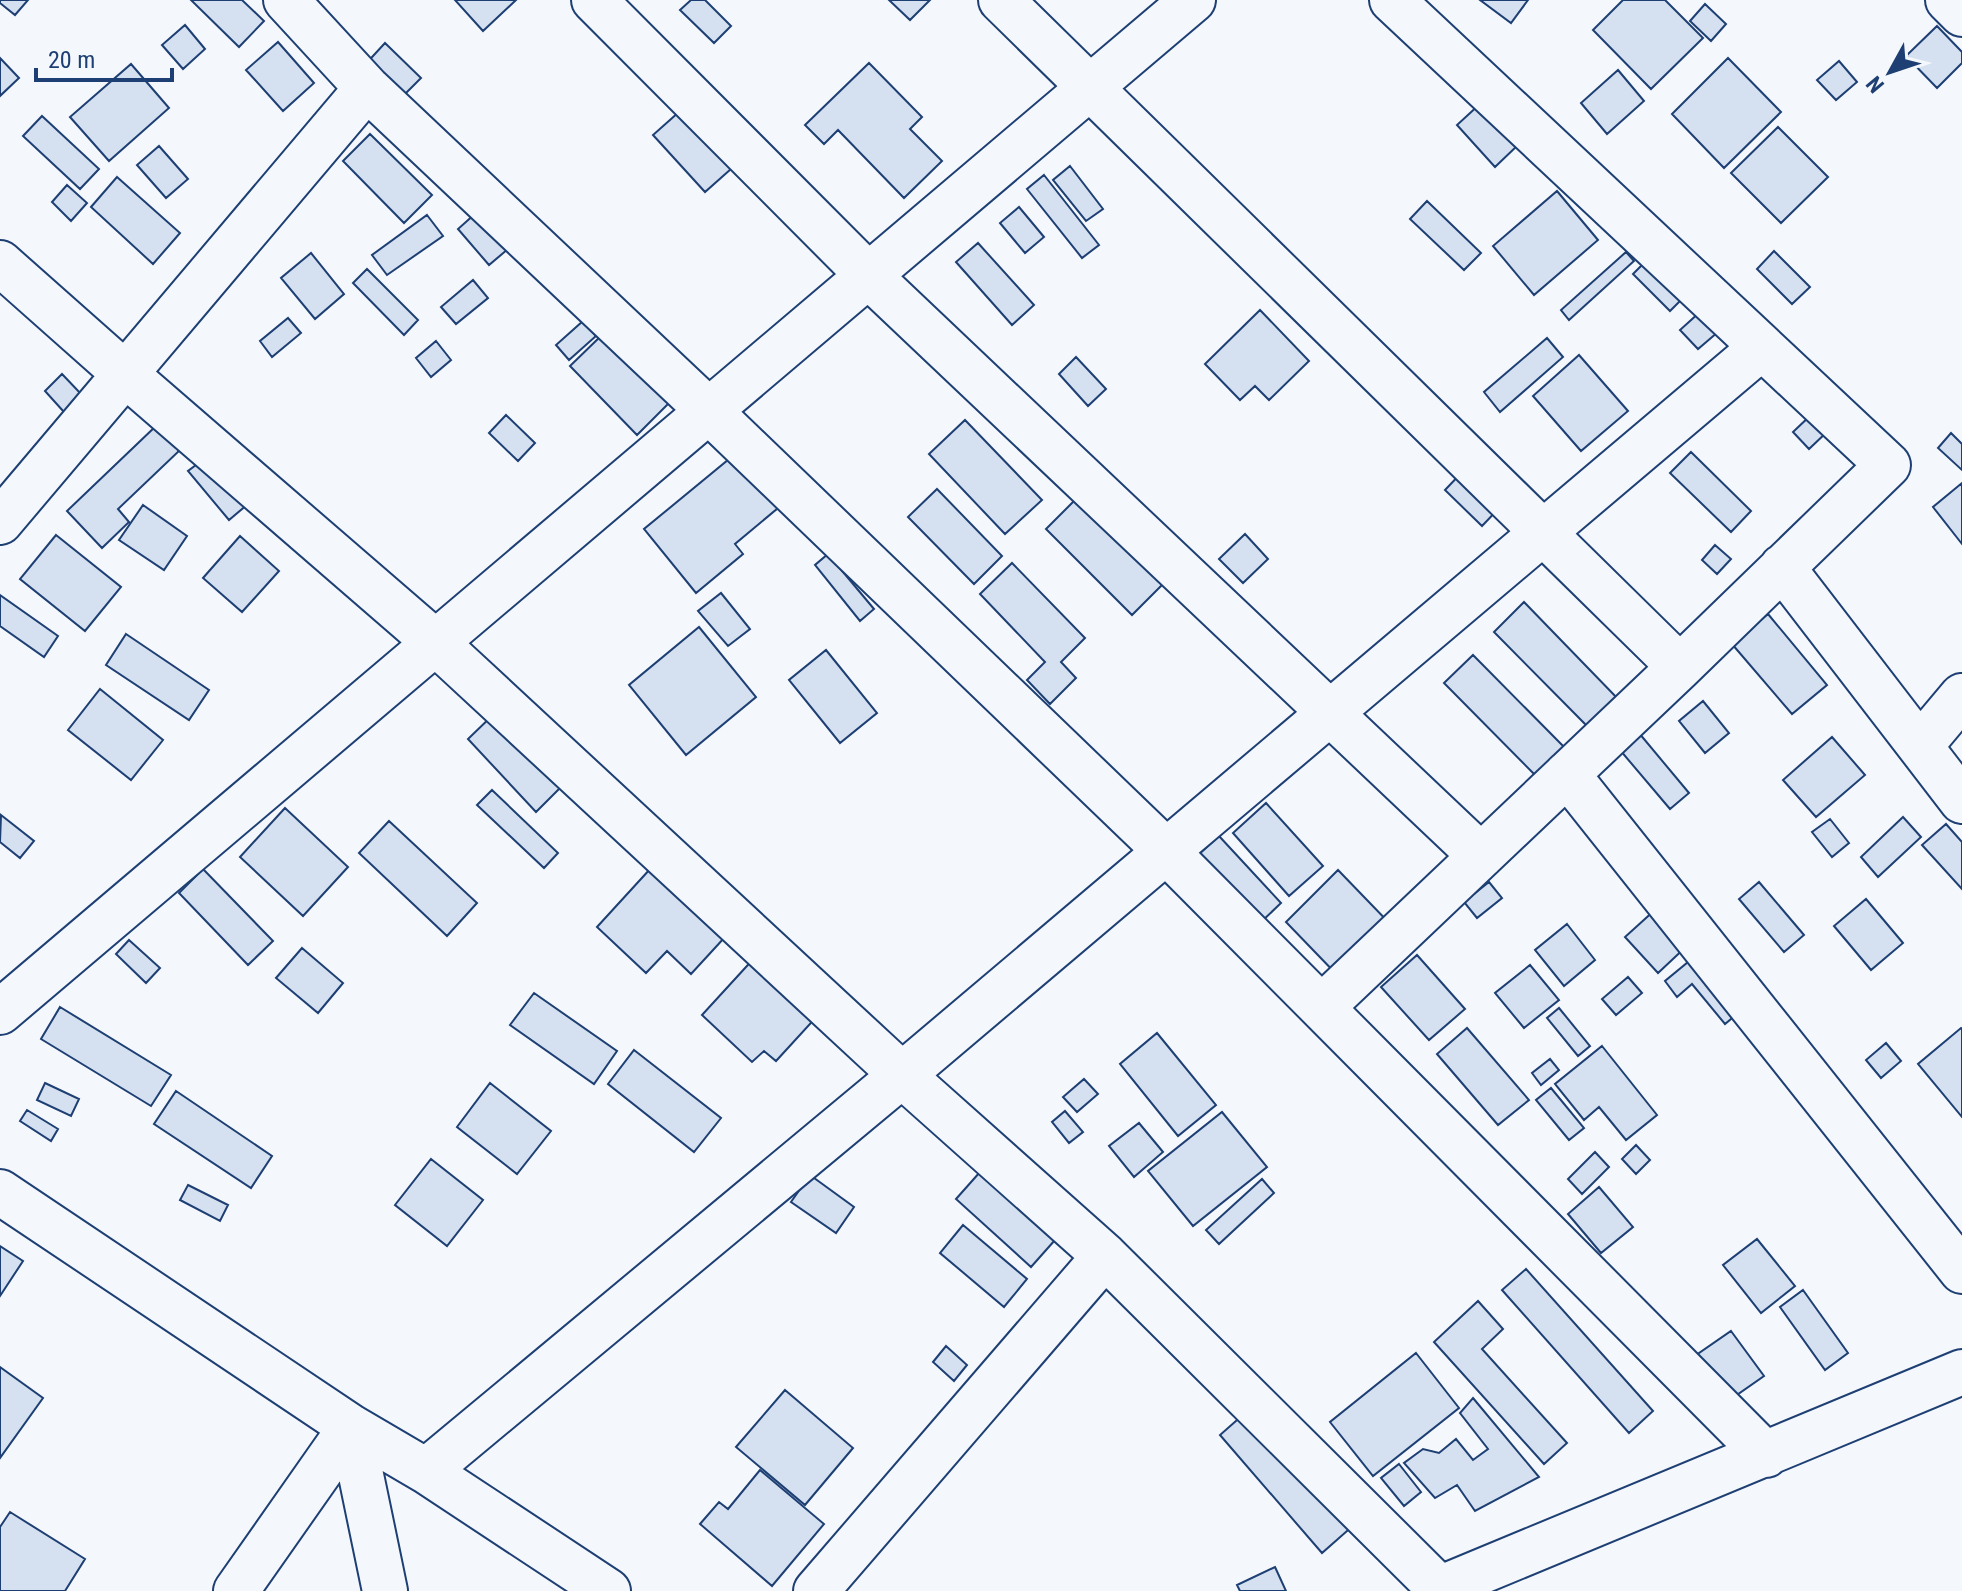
<svg xmlns="http://www.w3.org/2000/svg" width="1962" height="1591" viewBox="0 0 1962 1591" font-family="'Roboto Condensed',sans-serif">
	<style>
		.building { fill: #d5e0f0; stroke: #1d3f73; stroke-width: 2 }
		.lines { fill: none; stroke-linecap: round; stroke-linejoin: round }
		.minor-casing { stroke: #1d3f73; stroke-width: 48 }
		.minor { stroke: #f4f7fb; stroke-width: 44 }
	</style>
	<rect width="100%" height="100%" fill="#f4f7fb"/>
	<path class="building" d="M 0,0 L 28,0 L 15,15 L 0,3 Z
		M 191,0 L 242,0 L 264,21 L 239,47 Z
		M 455,0 L 516,0 L 483,31 Z
		M 691,0 L 705,0 L 731,26 L 714,43 L 680,10 Z
		M 889,0 L 930,0 L 910,20 Z
		M 1480,0 L 1528,0 L 1511,23 Z
		M 1623,0 L 1665,0 L 1703,38 L 1651,89 L 1593,30 Z
		M 1705,4 L 1726,24 L 1711,41 L 1690,21 Z
		M 185,25 L 205,49 L 183,69 L 162,45 Z
		M 1937,26 L 1962,52 L 1962,63 L 1937,88 L 1906,56 Z
		M 278,42 L 314,83 L 283,111 L 246,70 Z
		M 385,43 L 421,78 L 396,103 L 361,69 Z
		M 0,58 L 19,78 L 0,96 Z
		M 1728,58 L 1781,112 L 1724,168 L 1672,114 Z
		M 1839,61 L 1857,82 L 1836,100 L 1817,80 Z
		M 869,63 L 922,117 L 910,129 L 942,161 L 904,198 L 838,130 L 824,144 L 805,125 Z
		M 131,64 L 169,108 L 109,161 L 70,117 Z
		M 1618,70 L 1644,101 L 1607,134 L 1581,103 Z
		M 1481,103 L 1518,145 L 1495,167 L 1457,125 Z
		M 688,104 L 740,161 L 705,192 L 653,135 Z
		M 42,116 L 99,169 L 80,189 L 23,136 Z
		M 1778,127 L 1828,177 L 1781,223 L 1731,173 Z
		M 370,134 L 432,195 L 404,223 L 343,161 Z
		M 159,146 L 188,179 L 166,198 L 137,165 Z
		M 1070,166 L 1103,209 L 1086,221 L 1053,180 Z
		M 1044,175 L 1099,245 L 1082,258 L 1027,189 Z
		M 117,177 L 180,233 L 153,264 L 91,207 Z
		M 67,185 L 87,203 L 71,221 L 52,202 Z
		M 1557,191 L 1598,240 L 1534,295 L 1493,246 Z
		M 1427,201 L 1481,253 L 1464,270 L 1410,219 Z
		M 1019,207 L 1044,237 L 1025,253 L 1000,223 Z
		M 476,213 L 508,249 L 489,265 L 458,229 Z
		M 427,215 L 443,236 L 387,275 L 372,255 Z
		M 978,243 L 1034,305 L 1012,325 L 956,262 Z
		M 1774,251 L 1810,287 L 1792,304 L 1757,269 Z
		M 1626,252 L 1634,261 L 1569,320 L 1561,310 Z
		M 311,253 L 344,294 L 315,319 L 281,278 Z
		M 1647,260 L 1684,297 L 1670,311 L 1633,274 Z
		M 367,269 L 418,320 L 404,335 L 353,283 Z
		M 473,280 L 488,298 L 456,324 L 441,307 Z
		M 1260,310 L 1309,361 L 1269,400 L 1255,386 L 1240,400 L 1205,364 Z
		M 1700,312 L 1718,332 L 1698,349 L 1680,330 Z
		M 288,318 L 301,333 L 272,357 L 260,341 Z
		M 583,321 L 596,336 L 569,360 L 556,345 Z
		M 603,334 L 670,402 L 637,435 L 570,366 Z
		M 1547,338 L 1563,357 L 1500,412 L 1484,392 Z
		M 436,341 L 451,360 L 431,377 L 416,358 Z
		M 1579,355 L 1628,411 L 1581,451 L 1533,396 Z
		M 1076,357 L 1106,389 L 1088,406 L 1059,374 Z
		M 62,374 L 82,395 L 64,412 L 45,391 Z
		M 1812,414 L 1829,430 L 1809,449 L 1793,432 Z
		M 506,415 L 535,443 L 518,461 L 489,433 Z
		M 965,420 L 1042,500 L 1005,534 L 929,454 Z
		M 157,425 L 180,450 L 118,509 L 129,522 L 102,548 L 67,511 Z
		M 1951,433 L 1962,444 L 1962,470 L 1938,448 Z
		M 1691,452 L 1751,511 L 1731,532 L 1670,473 Z
		M 734,455 L 778,508 L 735,544 L 743,554 L 696,593 L 644,529 Z
		M 208,456 L 248,504 L 229,520 L 188,471 Z
		M 1465,469 L 1502,505 L 1482,526 L 1445,490 Z
		M 1962,483 L 1962,544 L 1933,507 Z
		M 937,489 L 1002,556 L 974,584 L 908,517 Z
		M 1079,496 L 1165,582 L 1132,615 L 1046,529 Z
		M 143,505 L 187,536 L 164,570 L 119,540 Z
		M 1245,534 L 1268,559 L 1243,583 L 1219,559 Z
		M 56,535 L 121,587 L 85,631 L 20,579 Z
		M 240,536 L 279,571 L 242,612 L 203,578 Z
		M 1715,545 L 1731,559 L 1717,574 L 1702,560 Z
		M 828,554 L 874,609 L 860,621 L 815,565 Z
		M 1012,563 L 1085,638 L 1061,662 L 1076,678 L 1050,704 L 1027,680 L 1045,662 L 980,594 Z
		M 721,593 L 750,629 L 728,646 L 698,611 Z
		M 0,595 L 58,636 L 44,657 L 0,626 Z
		M 1524,602 L 1620,701 L 1590,729 L 1494,632 Z
		M 1768,614 L 1827,685 L 1792,714 L 1732,644 Z
		M 699,627 L 756,697 L 686,755 L 629,685 Z
		M 126,634 L 209,690 L 189,720 L 106,665 Z
		M 826,650 L 877,713 L 840,743 L 789,680 Z
		M 1473,655 L 1569,752 L 1540,780 L 1444,683 Z
		M 100,689 L 163,740 L 131,780 L 68,730 Z
		M 1703,701 L 1729,733 L 1705,753 L 1679,721 Z
		M 496,712 L 564,784 L 536,812 L 468,739 Z
		M 1639,733 L 1689,793 L 1670,809 L 1620,750 Z
		M 1832,737 L 1865,775 L 1816,817 L 1783,780 Z
		M 492,790 L 558,853 L 544,868 L 477,805 Z
		M 1266,803 L 1323,866 L 1289,896 L 1233,833 Z
		M 285,808 L 348,867 L 303,916 L 240,857 Z
		M 1,815 L 34,841 L 20,858 L 0,842 Z
		M 1903,817 L 1921,837 L 1878,877 L 1861,857 Z
		M 1830,819 L 1849,843 L 1832,857 L 1812,832 Z
		M 389,821 L 477,903 L 447,936 L 359,853 Z
		M 1946,824 L 1962,842 L 1962,889 L 1922,845 Z
		M 1219,836 L 1281,903 L 1259,924 L 1197,856 Z
		M 651,868 L 725,937 L 691,974 L 667,951 L 646,973 L 597,927 Z
		M 203,869 L 273,941 L 248,965 L 179,893 Z
		M 1338,870 L 1395,929 L 1342,980 L 1286,922 Z
		M 1489,882 L 1502,898 L 1477,918 L 1464,902 Z
		M 1759,882 L 1804,935 L 1784,952 L 1739,899 Z
		M 1866,899 L 1903,943 L 1871,970 L 1834,926 Z
		M 1656,909 L 1689,944 L 1658,973 L 1625,937 Z
		M 1567,924 L 1595,960 L 1564,986 L 1535,950 Z
		M 129,940 L 160,968 L 146,983 L 116,954 Z
		M 302,948 L 343,983 L 318,1013 L 276,978 Z
		M 1699,953 L 1743,1009 L 1725,1024 L 1692,984 L 1677,997 L 1665,981 Z
		M 757,955 L 820,1013 L 776,1061 L 764,1051 L 752,1062 L 702,1015 Z
		M 1417,955 L 1465,1009 L 1429,1040 L 1381,987 Z
		M 1530,965 L 1559,1000 L 1524,1028 L 1495,993 Z
		M 1628,977 L 1642,993 L 1616,1015 L 1602,999 Z
		M 534,993 L 617,1051 L 594,1084 L 510,1025 Z
		M 60,1007 L 171,1075 L 151,1106 L 41,1039 Z
		M 1559,1008 L 1590,1046 L 1578,1056 L 1547,1018 Z
		M 1467,1028 L 1529,1100 L 1498,1125 L 1437,1054 Z
		M 1961,1028 L 1962,1029 L 1962,1117 L 1918,1064 Z
		M 1157,1033 L 1216,1105 L 1178,1136 L 1120,1064 Z
		M 1886,1043 L 1901,1061 L 1881,1078 L 1866,1060 Z
		M 1602,1046 L 1657,1115 L 1626,1140 L 1599,1107 L 1584,1120 L 1555,1084 Z
		M 634,1050 L 721,1118 L 694,1152 L 608,1084 Z
		M 1550,1059 L 1559,1070 L 1541,1085 L 1532,1073 Z
		M 1084,1079 L 1098,1094 L 1077,1112 L 1063,1097 Z
		M 45,1083 L 79,1099 L 71,1116 L 37,1100 Z
		M 490,1083 L 551,1131 L 517,1174 L 457,1127 Z
		M 1551,1088 L 1584,1128 L 1569,1140 L 1536,1100 Z
		M 176,1091 L 272,1156 L 251,1188 L 154,1124 Z
		M 27,1110 L 58,1129 L 51,1141 L 20,1121 Z
		M 1065,1111 L 1083,1132 L 1069,1143 L 1052,1122 Z
		M 1222,1112 L 1267,1167 L 1193,1226 L 1148,1171 Z
		M 1139,1123 L 1163,1152 L 1134,1177 L 1109,1146 Z
		M 1636,1145 L 1650,1160 L 1636,1174 L 1622,1159 Z
		M 1595,1152 L 1609,1167 L 1582,1194 L 1568,1179 Z
		M 431,1159 L 483,1200 L 447,1246 L 395,1205 Z
		M 980,1172 L 1055,1240 L 1031,1267 L 956,1199 Z
		M 810,1175 L 854,1207 L 836,1233 L 791,1202 Z
		M 1262,1179 L 1274,1193 L 1219,1244 L 1206,1230 Z
		M 188,1185 L 228,1205 L 220,1221 L 180,1200 Z
		M 1599,1187 L 1633,1227 L 1601,1253 L 1568,1214 Z
		M 963,1225 L 1027,1279 L 1004,1307 L 940,1253 Z
		M 1757,1239 L 1795,1286 L 1761,1313 L 1723,1265 Z
		M 0,1246 L 23,1261 L 0,1296 Z
		M 1526,1269 L 1653,1411 L 1629,1433 L 1502,1290 Z
		M 1803,1290 L 1848,1353 L 1825,1370 L 1780,1307 Z
		M 1478,1301 L 1503,1329 L 1482,1349 L 1567,1443 L 1544,1464 L 1434,1342 Z
		M 1731,1331 L 1764,1376 L 1721,1406 L 1689,1360 Z
		M 946,1346 L 967,1365 L 954,1381 L 933,1362 Z
		M 1416,1353 L 1459,1408 L 1373,1476 L 1330,1422 Z
		M 0,1367 L 43,1398 L 0,1458 Z
		M 785,1390 L 853,1448 L 805,1505 L 736,1447 Z
		M 1473,1398 L 1539,1477 L 1475,1511 L 1457,1485 L 1435,1498 L 1404,1463 L 1423,1449 L 1439,1453 L 1456,1439 L 1473,1460 L 1488,1449 L 1460,1413 Z
		M 1253,1406 L 1355,1524 L 1322,1553 L 1220,1435 Z
		M 1399,1464 L 1421,1492 L 1404,1506 L 1381,1478 Z
		M 760,1470 L 824,1524 L 772,1586 L 700,1524 L 719,1502 L 728,1509 Z
		M 10,1512 L 85,1559 L 65,1591 L 0,1591 L 0,1527 Z
		M 1275,1567 L 1286,1591 L 1240,1591 L 1237,1585 Z"/>
	<g class="lines">
		<defs>
			<path id="minor" d="M 286,0 L 367,88 L 709,411 L 1166,851 L 1766,1455
				M 594,0 L 869,276 L 1481,856
				M 1001,0 L 1680,667
				M 1948,0 L 1962,14
				M 0,263 L 124,373 L 436,643 L 902,1075 L 1105,1256 L 1440,1589
				M 0,522 L 367,88
				M 1782,567 L 1962,801
				M 1920,746 L 1962,696
				M 1567,774 L 1962,1271
				M 1322,1007 L 1680,667 L 1888,465 L 1392,0
				M 0,1012 L 1193,0
				M 0,1192 L 351,1427 L 426,1471 L 608,1591
				M 351,1427 L 385,1591
				M 426,1471 L 902,1075 L 1761,348
				M 236,1591 L 351,1427
				M 816,1591 L 1105,1256
				M 1434,1591 L 1962,1372"/>
		</defs>
		<use href="#minor" class="minor-casing"/>
		<use href="#minor" class="minor"/>
	</g>
	<g transform="translate(1890 72) rotate(230)" stroke="#f4f7fb" stroke-width="6" paint-order="stroke">
	<path d="M0-6L14 30L0 20L-14 30Z" fill="#1d3f73"/>
	<text y="-12" font-size="22" font-weight="bold" text-anchor="middle" fill="#1d3f73">N</text>
	</g>
	<path d="M36 68v12h136v-12" fill="none" stroke="#1d3f73" stroke-width="4"/>
	<text x="48" y="68" font-size="24" fill="#1d3f73" stroke="#f4f7fb" stroke-width="6" paint-order="stroke">20 m</text>
</svg>
